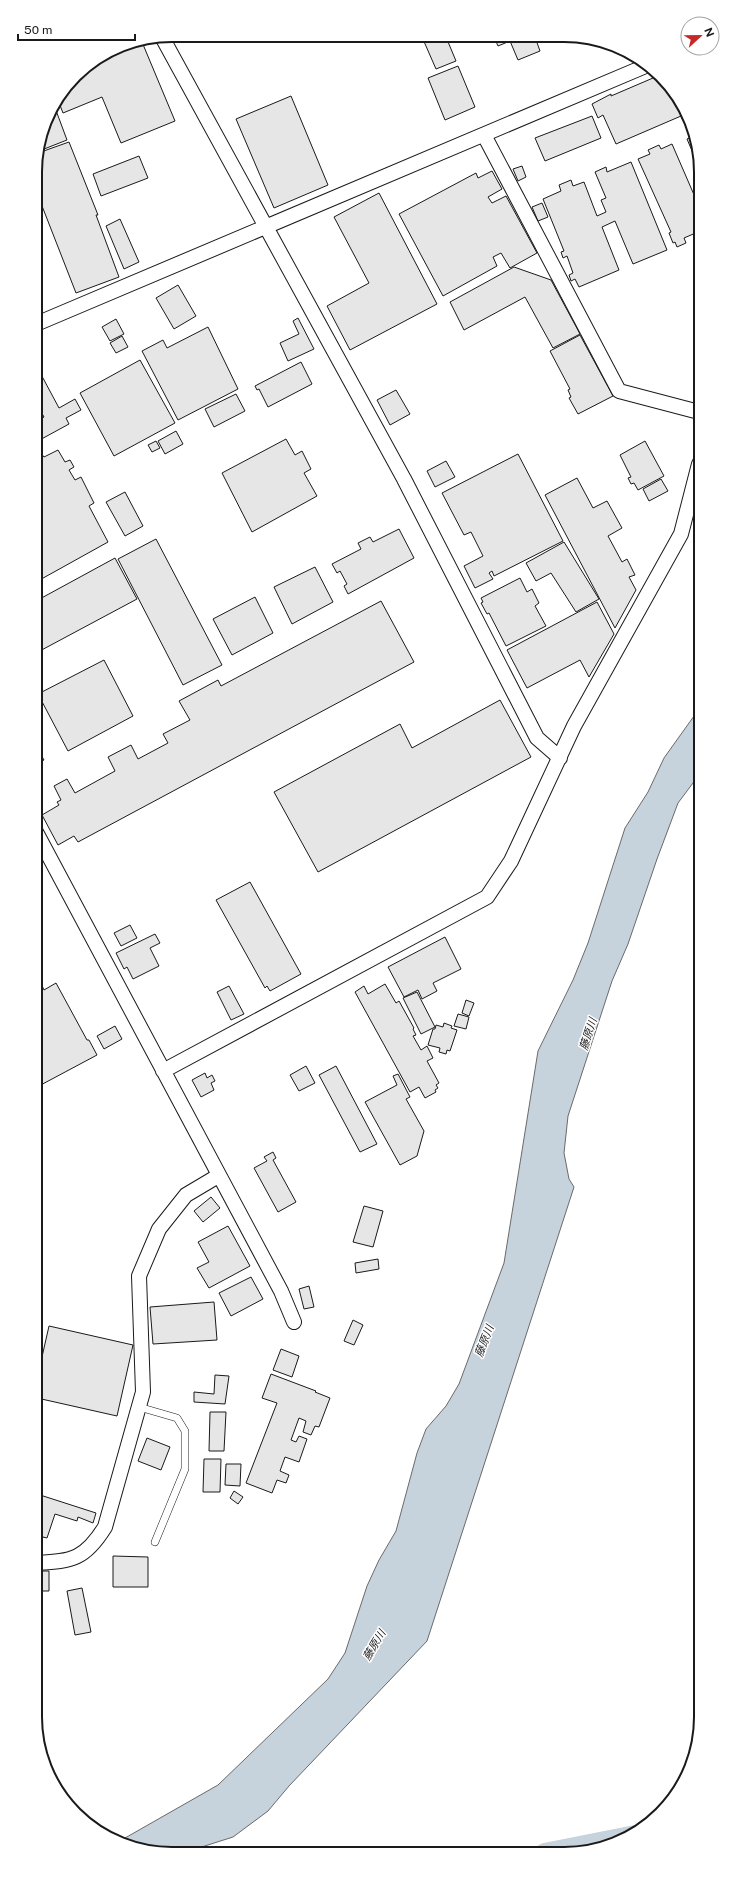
<svg xmlns="http://www.w3.org/2000/svg" width="736" height="1889" viewBox="0 0 736 1889" font-family="'Public Sans','Noto Sans JP',sans-serif">
	<style>
		.water { fill: #c6d2dc; stroke: #6a6a6a }
		.lines { fill: none; stroke-linecap: round; stroke-linejoin: round }
		.canal { stroke: #c6d2dc; stroke-width: 16 }
		.building { fill: #e6e6e6; stroke: #1a1a1a }
		.service-casing { stroke: #1a1a1a; stroke-width: 8 }
		.minor-casing { stroke: #1a1a1a; stroke-width: 16 }
		.service { stroke: #fff; stroke-width: 7 }
		.minor { stroke: #fff; stroke-width: 14 }
		.labels { text-anchor: middle; stroke-width: 3; stroke-linejoin: round; paint-order: stroke }
		.water-label { font-size: 11px; font-style: italic; fill: #1a1a1a; stroke: #fff }
		.rim { fill: none; stroke: #1a1a1a; stroke-width: 2 }
	</style>
	<rect width="100%" height="100%" fill="#fff"/>
	<path class="water" d="M 699,709 L 699,775 L 678,803 L 657,859 L 628,944 L 612,981 L 568,1116 L 564,1153 L 569,1179 L 574,1187 L 427,1641 L 289,1786 L 268,1811 L 233,1837 L 189,1851 L 146,1851 L 118,1842 L 218,1785 L 328,1679 L 345,1653 L 367,1586 L 379,1560 L 396,1531 L 417,1453 L 426,1429 L 446,1406 L 459,1384 L 504,1263 L 538,1051 L 573,980 L 588,943 L 625,828 L 648,792 L 664,758 Z"/>
	<g class="lines">
		<path class="canal" d="M 544,1851 L 635,1833"/>
	</g>
	<path class="building" d="M 422,37 L 446,37 L 456,61 L 436,69 Z
		M 494,37 L 535,37 L 540,51 L 518,60 L 510,41 L 498,46 Z
		M 142,42 L 175,121 L 121,143 L 102,97 L 63,113 L 58,100 L 82,69 L 93,62 Z
		M 458,66 L 475,107 L 445,120 L 428,78 Z
		M 660,75 L 687,111 L 688,117 L 682,119 L 681,116 L 616,144 L 603,115 L 598,118 L 592,104 L 611,94 L 611,96 Z
		M 291,96 L 328,185 L 274,208 L 236,119 Z
		M 54,105 L 67,140 L 39,151 L 49,111 Z
		M 592,116 L 601,138 L 545,161 L 535,138 Z
		M 695,136 L 698,145 L 698,165 L 687,139 Z
		M 69,142 L 98,215 L 96,215 L 119,277 L 76,293 L 35,188 L 35,163 L 38,153 Z
		M 672,144 L 698,204 L 698,232 L 684,238 L 686,243 L 677,247 L 675,242 L 673,243 L 669,233 L 671,232 L 638,159 L 650,154 L 648,150 L 659,145 L 661,149 Z
		M 139,156 L 148,178 L 101,196 L 93,174 Z
		M 631,162 L 667,250 L 633,264 L 615,221 L 602,227 L 619,270 L 579,287 L 575,279 L 571,281 L 569,275 L 573,273 L 567,256 L 563,258 L 561,252 L 564,251 L 543,199 L 561,191 L 559,185 L 571,180 L 573,186 L 584,182 L 597,216 L 606,212 L 601,200 L 606,198 L 595,172 L 606,167 L 607,172 Z
		M 522,166 L 526,177 L 518,181 L 513,169 Z
		M 492,171 L 502,189 L 488,197 L 492,203 L 506,196 L 537,253 L 510,268 L 501,253 L 493,257 L 497,266 L 443,296 L 399,214 L 476,173 L 478,178 Z
		M 379,193 L 437,304 L 350,350 L 327,306 L 369,283 L 334,217 Z
		M 542,203 L 548,217 L 538,221 L 532,207 Z
		M 120,219 L 139,262 L 124,269 L 106,226 Z
		M 514,267 L 551,280 L 580,334 L 553,348 L 525,297 L 464,330 L 450,302 Z
		M 178,285 L 196,316 L 174,329 L 156,298 Z
		M 298,318 L 314,349 L 288,361 L 280,343 L 299,334 L 293,321 Z
		M 116,319 L 124,334 L 110,341 L 102,327 Z
		M 208,327 L 238,389 L 178,420 L 142,351 L 163,340 L 167,348 Z
		M 580,335 L 613,396 L 578,414 L 569,398 L 571,397 L 568,390 L 570,389 L 550,351 Z
		M 122,336 L 128,347 L 116,353 L 110,343 Z
		M 140,360 L 175,423 L 114,456 L 80,393 Z
		M 301,362 L 312,384 L 268,407 L 259,389 L 257,390 L 255,386 Z
		M 36,365 L 59,408 L 75,399 L 81,410 L 66,418 L 69,424 L 36,442 L 36,422 L 44,417 L 36,403 Z
		M 396,390 L 410,414 L 390,425 L 377,400 Z
		M 236,394 L 245,411 L 214,427 L 205,409 Z
		M 176,431 L 183,444 L 165,454 L 158,441 Z
		M 286,439 L 295,455 L 302,451 L 311,469 L 304,473 L 317,496 L 252,532 L 222,473 Z
		M 156,441 L 160,448 L 152,452 L 148,445 Z
		M 645,441 L 664,476 L 638,490 L 634,483 L 631,484 L 628,478 L 631,477 L 620,455 Z
		M 58,450 L 65,462 L 70,460 L 74,467 L 69,470 L 75,480 L 81,477 L 94,503 L 89,506 L 108,542 L 36,582 L 36,454 L 40,452 L 44,457 Z
		M 518,454 L 563,541 L 494,576 L 492,571 L 489,573 L 493,579 L 475,588 L 464,566 L 483,556 L 471,532 L 464,535 L 442,493 Z
		M 446,461 L 455,477 L 435,487 L 427,471 Z
		M 577,478 L 593,508 L 607,501 L 622,528 L 608,536 L 622,562 L 627,559 L 635,575 L 629,577 L 636,590 L 615,628 L 545,495 Z
		M 661,479 L 668,491 L 649,501 L 643,489 Z
		M 125,492 L 143,526 L 125,536 L 106,502 Z
		M 399,529 L 414,558 L 348,594 L 344,586 L 347,584 L 340,571 L 337,573 L 332,564 L 361,549 L 358,543 L 370,537 L 373,542 Z
		M 156,539 L 222,665 L 183,685 L 118,559 Z
		M 564,542 L 599,599 L 576,612 L 551,573 L 536,581 L 526,563 Z
		M 115,558 L 137,599 L 36,653 L 36,601 Z
		M 315,567 L 333,602 L 292,624 L 274,587 Z
		M 520,578 L 527,592 L 532,589 L 539,603 L 535,606 L 546,626 L 506,646 L 489,613 L 487,614 L 481,603 L 483,602 L 481,598 Z
		M 255,597 L 273,633 L 232,655 L 213,619 Z
		M 381,601 L 414,662 L 78,842 L 74,836 L 58,845 L 42,815 L 59,805 L 57,802 L 61,800 L 54,786 L 67,779 L 75,793 L 115,771 L 108,757 L 131,745 L 138,759 L 168,743 L 163,734 L 190,720 L 179,701 L 218,680 L 221,686 Z
		M 597,602 L 614,634 L 589,677 L 580,660 L 527,688 L 507,650 Z
		M 104,660 L 133,716 L 68,751 L 38,694 Z
		M 500,700 L 531,757 L 318,872 L 274,792 L 400,724 L 412,748 Z
		M 36,746 L 44,760 L 36,764 Z
		M 250,882 L 301,974 L 270,991 L 267,986 L 265,988 L 216,900 Z
		M 130,925 L 137,938 L 121,946 L 114,933 Z
		M 155,934 L 160,943 L 150,948 L 159,966 L 133,979 L 127,967 L 124,969 L 116,953 Z
		M 445,937 L 461,969 L 433,983 L 437,991 L 422,999 L 418,990 L 404,997 L 388,967 Z
		M 37,975 L 44,990 L 56,983 L 87,1040 L 89,1040 L 97,1055 L 37,1087 Z
		M 385,984 L 396,1003 L 399,1001 L 414,1028 L 413,1029 L 416,1035 L 413,1036 L 421,1050 L 427,1046 L 433,1058 L 427,1061 L 439,1083 L 436,1085 L 438,1088 L 435,1090 L 436,1092 L 425,1098 L 419,1087 L 410,1092 L 355,992 L 364,986 L 368,994 Z
		M 229,986 L 244,1014 L 231,1020 L 217,992 Z
		M 417,992 L 435,1027 L 421,1034 L 403,998 Z
		M 466,1000 L 474,1003 L 469,1016 L 462,1013 Z
		M 458,1014 L 469,1017 L 466,1029 L 454,1026 Z
		M 444,1023 L 452,1026 L 451,1028 L 457,1030 L 450,1051 L 447,1050 L 446,1054 L 439,1052 L 440,1048 L 428,1045 L 433,1029 L 435,1029 L 436,1025 L 443,1027 Z
		M 115,1026 L 122,1039 L 104,1049 L 97,1036 Z
		M 306,1066 L 315,1083 L 299,1091 L 290,1075 Z
		M 336,1066 L 377,1144 L 360,1152 L 319,1075 Z
		M 205,1073 L 207,1078 L 212,1075 L 215,1081 L 211,1083 L 214,1090 L 201,1097 L 192,1080 Z
		M 398,1074 L 410,1097 L 406,1099 L 424,1131 L 417,1156 L 400,1165 L 365,1102 L 397,1085 L 393,1076 Z
		M 273,1152 L 276,1158 L 273,1160 L 296,1202 L 278,1212 L 254,1168 L 267,1161 L 264,1157 Z
		M 211,1197 L 220,1208 L 203,1222 L 194,1211 Z
		M 364,1206 L 383,1211 L 373,1247 L 353,1242 Z
		M 228,1226 L 250,1266 L 209,1288 L 197,1268 L 209,1262 L 198,1242 Z
		M 378,1259 L 379,1269 L 356,1273 L 355,1263 Z
		M 251,1277 L 263,1299 L 231,1316 L 219,1293 Z
		M 309,1286 L 314,1307 L 304,1309 L 299,1289 Z
		M 214,1302 L 217,1340 L 153,1344 L 150,1307 Z
		M 353,1320 L 363,1325 L 354,1345 L 344,1341 Z
		M 49,1326 L 133,1345 L 117,1416 L 37,1398 L 37,1379 Z
		M 281,1349 L 299,1356 L 292,1377 L 273,1370 Z
		M 271,1374 L 316,1391 L 315,1392 L 330,1398 L 319,1427 L 315,1426 L 311,1435 L 303,1432 L 306,1421 L 299,1418 L 291,1440 L 296,1442 L 299,1436 L 307,1439 L 299,1462 L 285,1457 L 280,1471 L 289,1475 L 286,1483 L 277,1480 L 272,1493 L 246,1483 L 277,1403 L 262,1398 Z
		M 215,1375 L 229,1376 L 225,1404 L 194,1402 L 194,1392 L 214,1394 Z
		M 210,1412 L 226,1412 L 224,1451 L 209,1451 Z
		M 147,1438 L 170,1447 L 161,1470 L 138,1461 Z
		M 204,1459 L 221,1459 L 220,1492 L 203,1492 Z
		M 226,1464 L 241,1464 L 240,1486 L 225,1485 Z
		M 234,1491 L 243,1497 L 238,1504 L 230,1498 Z
		M 37,1494 L 96,1513 L 93,1523 L 78,1517 L 77,1521 L 55,1514 L 47,1538 L 43,1537 L 40,1545 L 37,1545 Z
		M 113,1556 L 148,1557 L 148,1587 L 113,1587 Z
		M 37,1571 L 49,1571 L 49,1591 L 37,1591 Z
		M 82,1588 L 91,1632 L 75,1635 L 67,1591 Z"/>
	<g class="lines">
		<defs>
			<path id="service" d="M 139,1407 L 177,1418 L 185,1431 L 185,1469 L 155,1542"/>
			<path id="minor" d="M 162,37 L 404,479 L 537,738 L 560,758
				M 484,135 L 619,391 L 699,412
				M 36,324 L 648,65
				M 36,832 L 281,1291 L 294,1322
				M 163,1071 L 487,897 L 511,861 L 574,726 L 681,534 L 699,464
				M 37,1563 C 73,1561 85,1559 105,1527 L 143,1392 L 139,1276 L 159,1229 L 186,1195 L 218,1176"/>
		</defs>
		<use href="#service" class="service-casing"/>
		<use href="#minor" class="minor-casing"/>
		<use href="#service" class="service"/>
		<use href="#minor" class="minor"/>
	</g>
	<g class="labels">
		<g class="water-label">
			<text transform="translate(588 1034) rotate(-72)" y="4">藤原川</text>
			<text transform="translate(484 1341) rotate(-69)" y="4">藤原川</text>
			<text transform="translate(374 1645) rotate(-59)" y="4">藤原川</text>
		</g>
	</g>
	<path d="M0 0H736V1889H0ZM172 42H564A130 130 0 0 1 694 172V1717A130 130 0 0 1 564 1847H172A130 130 0 0 1 42 1717V172A130 130 0 0 1 172 42Z" fill="#fff" fill-rule="evenodd"/>
	<path class="rim" d="M172 42H564A130 130 0 0 1 694 172V1717A130 130 0 0 1 564 1847H172A130 130 0 0 1 42 1717V172A130 130 0 0 1 172 42Z"/>
	<g transform="translate(700 36) rotate(68)"><circle r="19" fill="#ffffff" stroke="#a3a3a3"/>
	<path d="M0-3L7 15L0 10L-7 15Z" fill="#c62828"/>
	<text y="-6" font-size="11" font-weight="bold" text-anchor="middle" fill="#1a1a1a">N</text>
	</g>
	<path d="M18 34v6h117v-6" fill="none" stroke="#1a1a1a" stroke-width="2"/>
	<text x="24" y="34" font-size="12" fill="#1a1a1a" stroke="#ffffff" stroke-width="3" paint-order="stroke">50 m</text>
</svg>
